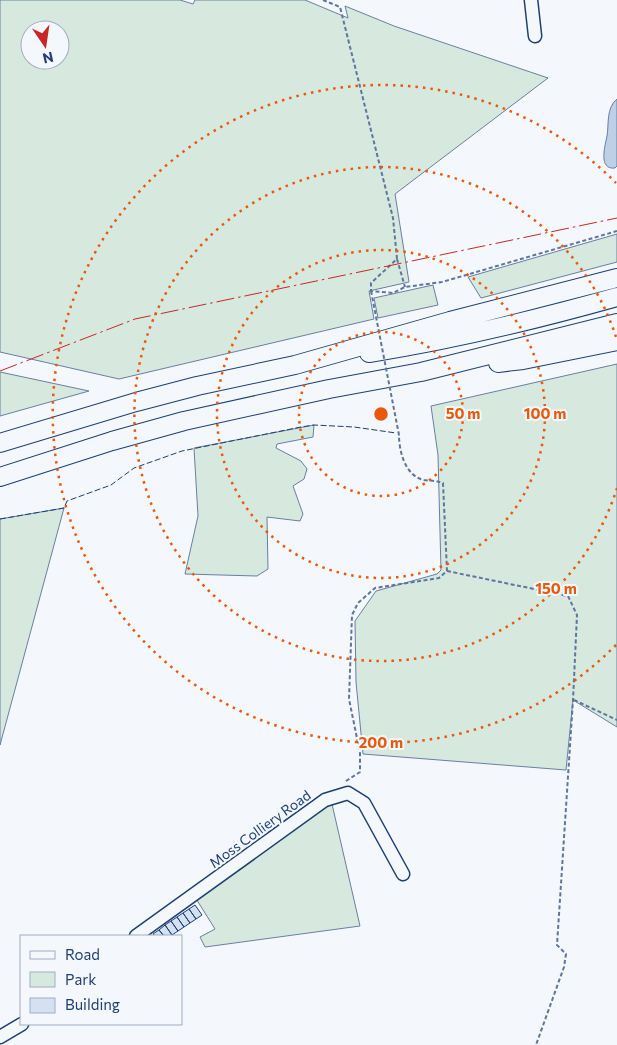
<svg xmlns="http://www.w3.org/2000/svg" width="617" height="1045" viewBox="0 0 617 1045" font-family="Commissioner,sans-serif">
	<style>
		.green { fill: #d7e8df; stroke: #687fa3; fill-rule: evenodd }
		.water { fill: #bed0e5; stroke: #687fa3 }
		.building { fill: #d5e0f0; stroke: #1d3f73 }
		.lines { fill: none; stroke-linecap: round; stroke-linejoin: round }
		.minor-casing { stroke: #1d3f73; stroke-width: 15 }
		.highway-casing { stroke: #1d3f73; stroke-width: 20 }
		.path { stroke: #5e769c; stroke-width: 2; stroke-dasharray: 4 2.5; stroke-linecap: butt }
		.minor { stroke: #f4f7fb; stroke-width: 12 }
		.highway { stroke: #f4f7fb; stroke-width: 18 }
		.path-bridge { stroke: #5e769c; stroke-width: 2; stroke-dasharray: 4 2.5; stroke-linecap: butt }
		.fence { stroke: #1d3f73; stroke-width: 1; stroke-dasharray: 6 2.5; stroke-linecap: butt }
		.power { stroke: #c62828; stroke-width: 1; stroke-dasharray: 18 4 2.5 4; stroke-linecap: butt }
		.ring { fill: none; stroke: #e8590c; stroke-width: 2.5; stroke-dasharray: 2.5 5 }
		.labels { text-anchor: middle; stroke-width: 4; stroke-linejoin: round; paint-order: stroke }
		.street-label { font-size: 14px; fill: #1d3f73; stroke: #f4f7fb }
		.centre { fill: #e8590c; stroke: #f4f7fb; stroke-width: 2.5 }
		.ring-label { font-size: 15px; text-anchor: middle; font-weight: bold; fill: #e8590c; stroke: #f4f7fb; stroke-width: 4; stroke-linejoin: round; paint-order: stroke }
	</style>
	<rect width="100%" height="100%" fill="#f4f7fb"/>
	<path class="green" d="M 0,0 L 180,0 L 193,4 L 195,0 L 305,0 L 348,18 L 345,6 L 394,26 L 548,78 L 395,194 L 409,282 L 369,291 L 374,319 L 119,379 L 0,352 ZM 30,30 L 60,30 L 60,60 L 30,60 Z
		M 617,234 L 617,262 L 481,298 L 468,277 Z
		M 433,285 L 438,305 L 378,318 L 374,298 Z
		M 617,364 L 617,727 L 573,700 L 566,770 L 363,754 L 356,682 L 355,621 L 376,591 L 437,574 L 441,570 L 438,455 L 431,406 Z
		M 0,372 L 89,391 L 0,416 Z
		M 314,425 L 313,437 L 277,444 L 276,448 L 301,461 L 307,469 L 304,479 L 293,486 L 303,514 L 300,521 L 267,517 L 268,569 L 257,576 L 185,574 L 198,516 L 194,448 Z
		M 64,508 L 0,745 L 0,519 Z
		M 332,804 L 360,926 L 205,947 L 200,937 L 215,929 L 195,897 L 324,807 Z"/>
	<path class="water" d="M 617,99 L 617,166 L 615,168 C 598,170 605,146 607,136 C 609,124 606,108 617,99 Z"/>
	<path class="building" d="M 195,905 L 202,915 L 196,919 L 189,909 Z
		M 189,909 L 196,919 L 190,923 L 183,913 Z
		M 183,913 L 190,923 L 184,927 L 177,917 Z
		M 177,917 L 184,927 L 178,931 L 171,921 Z
		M 171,921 L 178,931 L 172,935 L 165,925 Z
		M 165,925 L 172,935 L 171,936 L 164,936 L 159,930 Z
		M 159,930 L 164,936 L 155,936 L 153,934 Z"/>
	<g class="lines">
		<defs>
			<path id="minor" d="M 531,0 L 535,36
				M 136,936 L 325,800 L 348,793 L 364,803 L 403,874
				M 0,1037 L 22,1024"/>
			<path id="highway" d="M 369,353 C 453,340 535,320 617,297
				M 498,363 L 523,360 L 617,341
				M 0,443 L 136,402 L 197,386 L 295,365 L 450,321 L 617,278
				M 0,477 L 112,441 L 184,421 L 329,389 L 421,372 L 617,323"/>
		</defs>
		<use href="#minor" class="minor-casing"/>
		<use href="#highway" class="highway-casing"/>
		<path class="path" d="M 323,0 L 340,7 L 393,218 L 397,259 L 371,283 L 371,291 L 393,293 L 405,287 L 442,282 L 617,231
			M 397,259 L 405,287
			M 447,571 L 568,596 L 577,615 L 573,700 L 557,945 L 566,954 L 564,967 L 536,1045
			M 574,700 L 617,720
			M 346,781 L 360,772 L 360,753 L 349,699 L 352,615 L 358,603 L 375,588 L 439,578 L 447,571 L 443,483 C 434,480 431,481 424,480 C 405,476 399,451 399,435"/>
		<use href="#minor" class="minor"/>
		<use href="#highway" class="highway"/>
		<path class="path-bridge" d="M 371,291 L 399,435"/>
		<path class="fence" d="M 0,519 L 64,508 L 67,501 L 111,485 L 134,468 L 182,451 L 301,427 L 314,425 L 354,427 L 396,433"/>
		<path class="power" d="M 0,371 L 135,319 L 617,218"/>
	</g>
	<g class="ring">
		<circle cx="381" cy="414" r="82"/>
		<circle cx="381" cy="414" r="164"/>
		<path d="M617 488A247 247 0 1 1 617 340"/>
		<path d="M616 645A329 329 0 1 1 616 183"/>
	</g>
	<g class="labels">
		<g class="street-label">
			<text transform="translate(260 829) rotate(-36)" y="5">Moss Colliery Road</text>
		</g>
	</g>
	<circle cx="381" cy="414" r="8" class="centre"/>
	<g class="ring-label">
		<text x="463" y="419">50 m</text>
		<text x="545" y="419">100 m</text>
		<text x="556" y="594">150 m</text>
		<text x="381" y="748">200 m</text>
	</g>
	<rect x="20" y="935" width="162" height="90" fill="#f4f7fb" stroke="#9eadc5"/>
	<rect x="30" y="951" width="25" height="8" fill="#f4f7fb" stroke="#9eadc5"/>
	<text x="65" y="960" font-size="15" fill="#1d3f73">Road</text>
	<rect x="30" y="972" width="25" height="15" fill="#d7e8df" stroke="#9eadc5"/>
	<text x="65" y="985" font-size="15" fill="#1d3f73">Park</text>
	<rect x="30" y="998" width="25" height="15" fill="#d5e0f0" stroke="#9eadc5"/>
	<text x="65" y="1010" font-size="15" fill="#1d3f73">Building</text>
	<g transform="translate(45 45) rotate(167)"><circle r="24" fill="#f4f7fb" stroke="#9eadc5"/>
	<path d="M0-4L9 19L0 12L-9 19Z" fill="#c62828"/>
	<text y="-8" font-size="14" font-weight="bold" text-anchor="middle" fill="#1d3f73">N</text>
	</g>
</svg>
